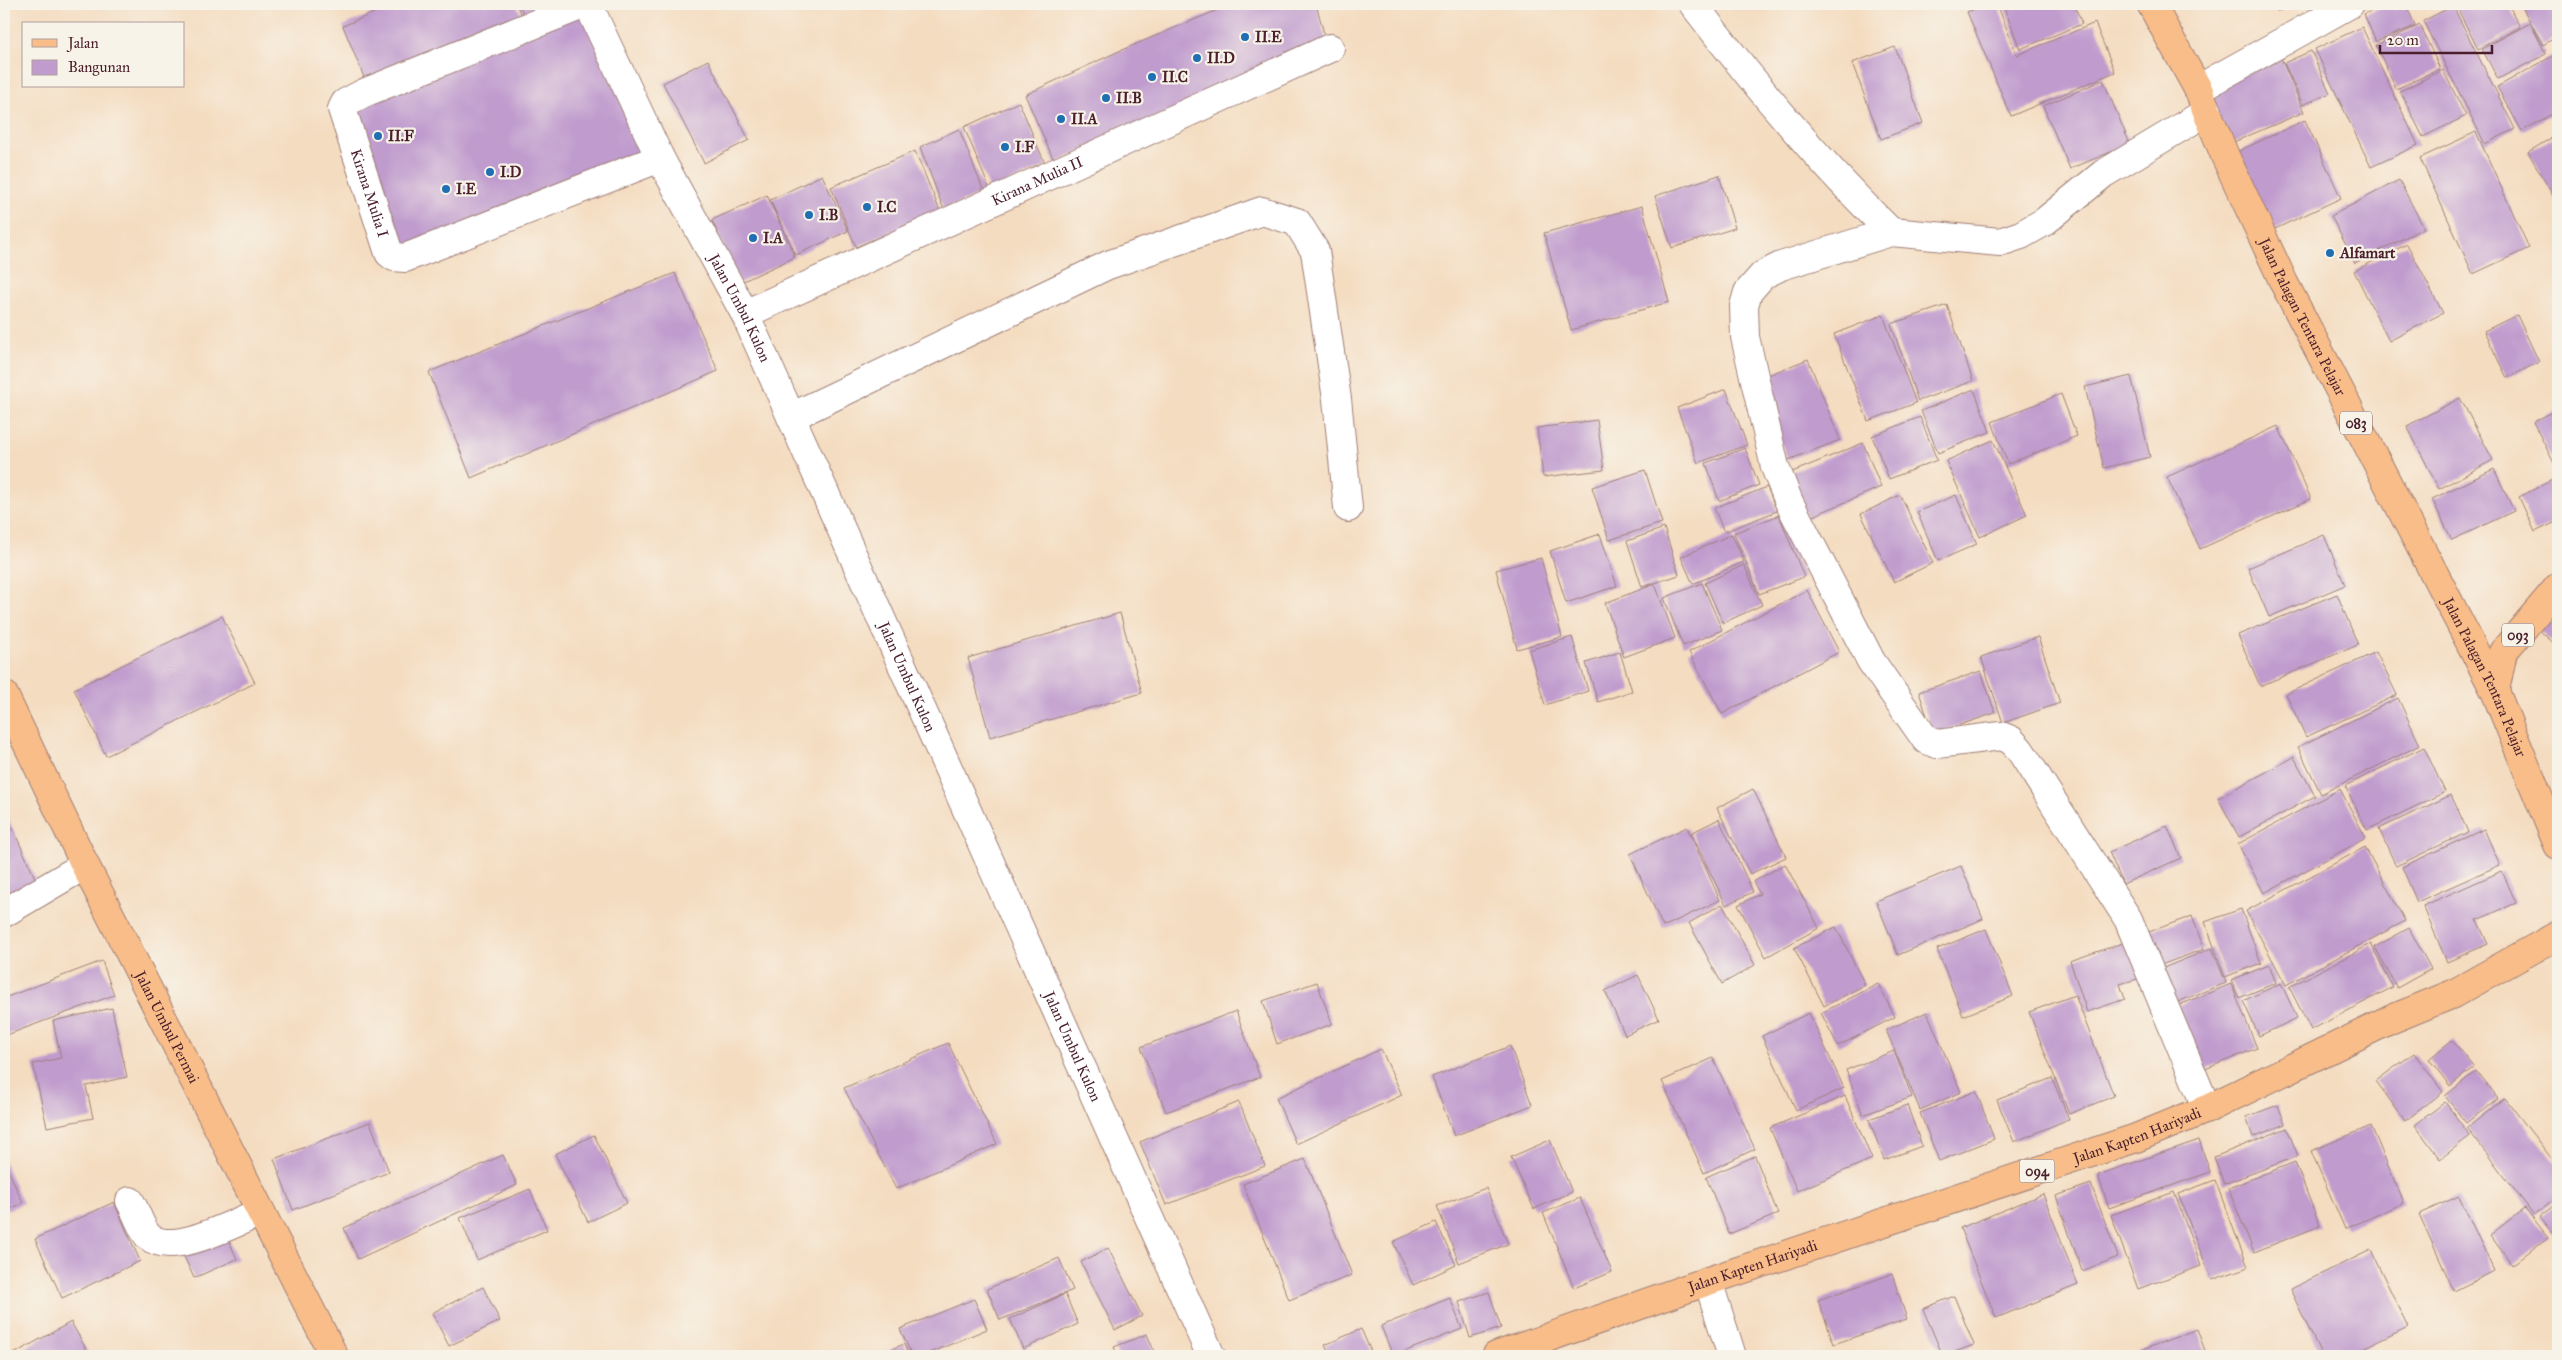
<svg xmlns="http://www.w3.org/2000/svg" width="2562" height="1360" viewBox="0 0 2562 1360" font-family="'IM FELL Great Primer',serif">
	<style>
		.building { fill: #c09bce }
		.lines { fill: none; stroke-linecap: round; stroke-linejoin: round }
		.minor-casing { stroke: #9f7e76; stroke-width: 30 }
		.major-casing { stroke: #9f7e76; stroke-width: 30 }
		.minor { stroke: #fff; stroke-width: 28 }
		.major { stroke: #f8bd89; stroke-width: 28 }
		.poi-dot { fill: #1f6fb2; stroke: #f7f3e8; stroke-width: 2 }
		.labels { text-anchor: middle; stroke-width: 4.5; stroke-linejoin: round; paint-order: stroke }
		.shield { fill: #f7f3e8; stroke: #7e5f64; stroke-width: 1 }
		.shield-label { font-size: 14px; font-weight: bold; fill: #4a1f2b }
		.poi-label { font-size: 15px; font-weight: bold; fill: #4a1f2b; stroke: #f7f3e8; text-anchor: start }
		.street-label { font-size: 15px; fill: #4a1f2b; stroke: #f7f3e8 }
	</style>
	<rect width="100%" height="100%" fill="#f7f3e8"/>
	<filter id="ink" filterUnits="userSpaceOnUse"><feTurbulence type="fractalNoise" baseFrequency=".02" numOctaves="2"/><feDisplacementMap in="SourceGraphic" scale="10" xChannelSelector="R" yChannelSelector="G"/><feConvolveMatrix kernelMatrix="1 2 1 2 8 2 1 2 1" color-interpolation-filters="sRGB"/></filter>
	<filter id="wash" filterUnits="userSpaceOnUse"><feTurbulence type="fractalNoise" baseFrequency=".0096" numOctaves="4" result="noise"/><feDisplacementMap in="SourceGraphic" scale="20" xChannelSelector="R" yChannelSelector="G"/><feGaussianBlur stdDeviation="1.12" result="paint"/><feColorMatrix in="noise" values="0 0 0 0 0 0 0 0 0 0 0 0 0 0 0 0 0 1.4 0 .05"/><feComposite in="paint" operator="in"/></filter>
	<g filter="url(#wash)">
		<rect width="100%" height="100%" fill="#f4dcc0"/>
		<g id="blocks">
			<path class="building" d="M 394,4 L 516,4 L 523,18 L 368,87 L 343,26 Z
				M 519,4 L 559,4 L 525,17 Z
				M 1232,4 L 1316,4 L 1326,41 L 1055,163 L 1025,95 L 1117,52 Z
				M 1987,4 L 1997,4 L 2017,55 L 2095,23 L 2115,72 L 2011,116 L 1967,12 Z
				M 2003,4 L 2074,4 L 2082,24 L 2020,49 Z
				M 2276,4 L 2303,4 L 2277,11 Z
				M 2390,4 L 2406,4 L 2415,26 L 2376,42 L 2364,14 Z
				M 2455,4 L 2508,4 L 2520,27 L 2478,49 Z
				M 2523,4 L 2558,4 L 2558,36 L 2543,45 L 2521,5 Z
				M 2453,6 L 2515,129 L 2485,144 L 2423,21 Z
				M 581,8 L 648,154 L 395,253 L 345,110 Z
				M 2530,23 L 2546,54 L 2498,79 L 2482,49 Z
				M 2420,25 L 2440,69 L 2396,89 L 2376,45 Z
				M 2362,27 L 2418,145 L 2371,167 L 2315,49 Z
				M 1895,47 L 1923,123 L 1881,139 L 1852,63 Z
				M 2311,51 L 2330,93 L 2303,105 L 2284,63 Z
				M 2558,53 L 2558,111 L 2522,131 L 2497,87 Z
				M 2281,58 L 2304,112 L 2229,144 L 2206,90 Z
				M 708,60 L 749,140 L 704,163 L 663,83 Z
				M 2443,70 L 2466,116 L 2423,137 L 2400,91 Z
				M 2103,80 L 2130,144 L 2070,169 L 2043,106 Z
				M 1019,102 L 1046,166 L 990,190 L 964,127 Z
				M 2305,120 L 2341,198 L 2262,235 L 2226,157 Z
				M 959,129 L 984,192 L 944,210 L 920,147 Z
				M 2476,132 L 2529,248 L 2473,274 L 2420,158 Z
				M 2558,134 L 2558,204 L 2528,152 Z
				M 915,151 L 940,211 L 856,247 L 831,187 Z
				M 822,175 L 848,231 L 796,255 L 770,200 Z
				M 1719,175 L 1735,228 L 1672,248 L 1655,196 Z
				M 2399,180 L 2424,228 L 2355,263 L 2331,216 Z
				M 767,195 L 795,257 L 739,283 L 712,220 Z
				M 1642,206 L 1669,302 L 1571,330 L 1544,233 Z
				M 2407,244 L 2443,313 L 2389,341 L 2354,271 Z
				M 675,273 L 718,371 L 471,478 L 429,372 Z
				M 1947,305 L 1973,381 L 1918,401 L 1891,324 Z
				M 1883,315 L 1916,403 L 1868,421 L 1834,334 Z
				M 2517,315 L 2539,362 L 2507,378 L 2484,331 Z
				M 1808,359 L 1840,440 L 1788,460 L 1756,380 Z
				M 2131,376 L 2150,457 L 2104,468 L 2085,387 Z
				M 1726,389 L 1747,445 L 1698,463 L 1677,408 Z
				M 1974,389 L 1990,432 L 1938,453 L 1921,411 Z
				M 2061,394 L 2077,436 L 2008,464 L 1992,422 Z
				M 2460,398 L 2493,460 L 2439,489 L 2407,426 Z
				M 2558,409 L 2558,466 L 2556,467 L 2533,422 Z
				M 1920,417 L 1937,460 L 1889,479 L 1872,436 Z
				M 1597,420 L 1604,470 L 1543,477 L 1537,428 Z
				M 2278,426 L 2311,499 L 2200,549 L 2167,477 Z
				M 1993,440 L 2027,515 L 1980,537 L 1946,461 Z
				M 1863,443 L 1881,487 L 1808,518 L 1790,473 Z
				M 1745,448 L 1759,485 L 1719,501 L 1706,463 Z
				M 2494,469 L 2514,511 L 2452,540 L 2432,499 Z
				M 1645,470 L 1662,523 L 1609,540 L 1592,487 Z
				M 2558,477 L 2558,521 L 2535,532 L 2519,497 Z
				M 1767,487 L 1777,511 L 1724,532 L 1714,508 Z
				M 1900,495 L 1933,563 L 1894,582 L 1861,514 Z
				M 1956,495 L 1977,544 L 1938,561 L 1917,512 Z
				M 1779,515 L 1804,577 L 1759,594 L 1734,533 Z
				M 1664,528 L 1679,575 L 1642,587 L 1627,541 Z
				M 1600,534 L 1617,586 L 1566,603 L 1550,551 Z
				M 1732,534 L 1744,562 L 1693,584 L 1681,557 Z
				M 2324,535 L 2345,585 L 2269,617 L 2248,568 Z
				M 1541,558 L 1562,637 L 1517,649 L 1496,570 Z
				M 1744,565 L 1762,605 L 1723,623 L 1705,583 Z
				M 1702,583 L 1722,630 L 1683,646 L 1664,598 Z
				M 1655,584 L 1675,638 L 1624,657 L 1605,603 Z
				M 1807,590 L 1839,652 L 1722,714 L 1689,652 Z
				M 2337,594 L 2358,645 L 2260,686 L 2238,635 Z
				M 2558,607 L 2558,647 L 2538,629 Z
				M 1120,613 L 1142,693 L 990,737 L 968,658 Z
				M 222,616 L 255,683 L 106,756 L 74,689 Z
				M 1572,637 L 1588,691 L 1545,705 L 1529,650 Z
				M 2038,637 L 2060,703 L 2003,723 L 1981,657 Z
				M 1620,652 L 1632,691 L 1598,702 L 1586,663 Z
				M 2376,652 L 2397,695 L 2306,737 L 2286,694 Z
				M 1981,671 L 1995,713 L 1933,734 L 1919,692 Z
				M 2398,698 L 2420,745 L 2321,794 L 2298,747 Z
				M 2424,747 L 2445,792 L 2367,830 L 2345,786 Z
				M 2294,757 L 2315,796 L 2239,837 L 2218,798 Z
				M 1753,789 L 1786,857 L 1750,874 L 1717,808 Z
				M 2340,789 L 2366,838 L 2264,893 L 2238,844 Z
				M 2451,795 L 2468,832 L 2396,866 L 2379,829 Z
				M 4,809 L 36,880 L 4,895 Z
				M 1719,819 L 1753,892 L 1726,905 L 1691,833 Z
				M 2167,826 L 2181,858 L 2123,884 L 2109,852 Z
				M 1687,827 L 1720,900 L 1663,927 L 1630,854 Z
				M 2484,829 L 2500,865 L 2417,902 L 2402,867 Z
				M 2365,847 L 2405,921 L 2286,985 L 2246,911 Z
				M 1785,864 L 1819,928 L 1766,957 L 1738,905 L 1760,894 L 1753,882 Z
				M 1961,866 L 1983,919 L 1898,955 L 1876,901 Z
				M 2502,871 L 2516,903 L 2477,920 L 2488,944 L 2447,962 L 2423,906 Z
				M 1722,904 L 1755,965 L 1722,984 L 1689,923 Z
				M 2241,909 L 2261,963 L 2225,977 L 2205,922 Z
				M 2192,916 L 2204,949 L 2161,965 L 2149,932 Z
				M 1836,927 L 1865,985 L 1824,1006 L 1794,948 Z
				M 2409,928 L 2431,969 L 2397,988 L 2375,947 Z
				M 1986,929 L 2013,996 L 1963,1016 L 1937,949 Z
				M 2131,940 L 2144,977 L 2120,984 L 2125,999 L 2087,1012 L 2070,961 Z
				M 2371,944 L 2393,987 L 2311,1030 L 2289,987 Z
				M 2212,948 L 2226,983 L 2170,1005 L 2156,971 Z
				M 102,961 L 114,995 L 4,1036 L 4,998 Z
				M 2269,965 L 2276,983 L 2239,998 L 2231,980 Z
				M 1638,975 L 1659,1019 L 1625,1035 L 1605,991 Z
				M 1317,982 L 1332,1024 L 1277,1044 L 1263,1001 Z
				M 2281,983 L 2297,1018 L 2259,1036 L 2243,1001 Z
				M 1878,984 L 1895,1017 L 1838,1046 L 1821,1013 Z
				M 2231,984 L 2257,1048 L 2198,1072 L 2172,1008 Z
				M 2075,995 L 2114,1096 L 2069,1114 L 2029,1012 Z
				M 112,1008 L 127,1077 L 86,1086 L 93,1118 L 47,1127 L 33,1064 L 61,1058 L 53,1021 Z
				M 1236,1011 L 1260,1077 L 1166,1112 L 1141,1047 Z
				M 1927,1012 L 1961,1092 L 1920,1110 L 1886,1030 Z
				M 1809,1013 L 1844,1088 L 1796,1110 L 1762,1036 Z
				M 2452,1040 L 2474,1067 L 2450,1086 L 2429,1059 Z
				M 948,1043 L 997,1144 L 896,1189 L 844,1088 Z
				M 1510,1046 L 1532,1105 L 1454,1136 L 1432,1077 Z
				M 1381,1049 L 1402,1095 L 1296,1144 L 1276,1098 Z
				M 1894,1051 L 1912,1097 L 1863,1115 L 1846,1070 Z
				M 2414,1053 L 2443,1092 L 2405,1121 L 2376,1081 Z
				M 1713,1058 L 1755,1149 L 1704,1173 L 1662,1081 Z
				M 2476,1071 L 2498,1099 L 2466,1123 L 2445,1096 Z
				M 2052,1078 L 2069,1119 L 2014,1142 L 1997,1100 Z
				M 1976,1091 L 1994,1139 L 1939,1161 L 1920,1113 Z
				M 1845,1096 L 1872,1159 L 1797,1191 L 1770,1128 Z
				M 2505,1098 L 2558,1167 L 2558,1197 L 2534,1215 L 2467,1128 Z
				M 1239,1102 L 1265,1166 L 1166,1205 L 1140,1142 Z
				M 2445,1102 L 2470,1136 L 2440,1159 L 2415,1125 Z
				M 1907,1105 L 1922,1146 L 1884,1160 L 1869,1119 Z
				M 2278,1105 L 2285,1124 L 2253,1137 L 2246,1117 Z
				M 370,1122 L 389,1172 L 293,1210 L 274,1159 Z
				M 2371,1126 L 2404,1203 L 2345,1229 L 2311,1151 Z
				M 2287,1128 L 2298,1156 L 2224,1184 L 2214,1157 Z
				M 594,1135 L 627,1203 L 588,1222 L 555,1154 Z
				M 1550,1140 L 1572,1192 L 1534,1209 L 1511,1157 Z
				M 2199,1140 L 2210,1172 L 2109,1208 L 2098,1175 Z
				M 503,1155 L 517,1185 L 358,1259 L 344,1228 Z
				M 1755,1156 L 1778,1214 L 1729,1234 L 1706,1177 Z
				M 1305,1159 L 1352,1275 L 1289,1300 L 1243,1184 Z
				M 4,1161 L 23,1203 L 4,1212 Z
				M 2295,1162 L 2320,1226 L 2254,1252 L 2228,1188 Z
				M 2215,1180 L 2248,1267 L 2212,1280 L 2178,1194 Z
				M 2091,1184 L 2118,1257 L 2082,1271 L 2056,1196 Z
				M 1486,1188 L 1508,1244 L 1459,1263 L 1437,1206 Z
				M 530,1189 L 547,1230 L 477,1260 L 460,1218 Z
				M 2174,1192 L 2201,1266 L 2138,1289 L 2111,1215 Z
				M 2043,1194 L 2078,1285 L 1996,1318 L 1960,1228 Z
				M 2459,1196 L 2494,1271 L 2454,1291 L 2419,1214 Z
				M 1580,1198 L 1612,1272 L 1574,1288 L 1543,1213 Z
				M 114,1202 L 140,1261 L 62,1298 L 35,1239 Z
				M 2558,1203 L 2558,1241 L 2540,1217 Z
				M 2525,1208 L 2548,1237 L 2512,1265 L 2490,1235 Z
				M 1436,1222 L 1456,1265 L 1413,1285 L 1393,1242 Z
				M 226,1234 L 237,1259 L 194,1278 L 183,1254 Z
				M 1108,1248 L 1142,1316 L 1115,1330 L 1081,1262 Z
				M 2371,1250 L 2408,1327 L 2347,1356 L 2322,1356 L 2290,1289 Z
				M 1059,1258 L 1073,1290 L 1000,1320 L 987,1289 Z
				M 1892,1274 L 1907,1319 L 1834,1344 L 1818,1300 Z
				M 483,1287 L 500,1321 L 449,1346 L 432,1313 Z
				M 1489,1292 L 1501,1328 L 1470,1338 L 1459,1302 Z
				M 1065,1294 L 1078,1324 L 1023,1349 L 1010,1319 Z
				M 1954,1296 L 1974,1345 L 1943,1356 L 1923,1309 Z
				M 1450,1298 L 1462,1329 L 1393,1356 L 1381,1326 Z
				M 974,1299 L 987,1329 L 923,1356 L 912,1356 L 900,1329 Z
				M 71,1322 L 90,1356 L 10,1356 Z
				M 1361,1329 L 1373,1356 L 1330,1356 L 1325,1345 Z
				M 2197,1329 L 2207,1356 L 2139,1356 L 2137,1352 Z
				M 1147,1334 L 1156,1356 L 1118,1356 L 1114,1347 Z
				M 904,1344 L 909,1356 L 875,1356 Z"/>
		</g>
	</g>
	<g filter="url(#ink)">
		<use href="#blocks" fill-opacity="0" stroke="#9f7e76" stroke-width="1"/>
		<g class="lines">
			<defs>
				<g id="minor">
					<path id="s1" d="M 585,4 L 364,93 L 345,103 L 342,109 L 389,253 L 394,257 L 405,258 L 660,158"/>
					<path id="s2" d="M 588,4 L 660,158 L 745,314 L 1211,1356"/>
					<path d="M 1693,4 C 1754,84 1819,162 1891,232"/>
					<path d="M 2198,89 L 2350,4"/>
					<path id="s3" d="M 745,314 L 1330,48"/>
					<path d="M 791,417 L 1108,265 L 1262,211 L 1297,222 L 1315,251 L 1337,399 L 1348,508"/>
					<path d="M 4,913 L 85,865"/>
					<path d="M 2207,1109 L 2128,919 L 2020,750 L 2011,740 L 2001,736 L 1937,744 L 1926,740 L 1871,661 L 1789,502 L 1775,467 L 1745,337 L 1744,306 L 1748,292 L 1763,275 L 1781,266 L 1891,232 L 2000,242 L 2021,235 L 2044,222 L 2103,174 L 2208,111"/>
					<path d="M 130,1201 C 136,1211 141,1228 148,1236 C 172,1258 235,1222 261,1212"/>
					<path d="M 1708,1281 L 1732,1356"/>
				</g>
				<g id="major">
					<path id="s4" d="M 2151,4 L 2198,89 L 2225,156 L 2284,283 L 2495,691 L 2558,845"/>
					<path d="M 2495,691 L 2503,652 L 2558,587"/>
					<path id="s5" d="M 4,695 L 85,865 L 334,1356"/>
					<path id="s6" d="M 1496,1356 L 1708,1281 L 2136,1138 L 2207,1109 L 2392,1019 L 2453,994 L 2558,935"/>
				</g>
			</defs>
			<use href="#minor" class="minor-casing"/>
			<use href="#major" class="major-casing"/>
			<use href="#minor" class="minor"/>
			<use href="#major" class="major"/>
		</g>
	</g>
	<g class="poi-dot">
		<circle cx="1245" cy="37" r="5"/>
		<circle cx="1197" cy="58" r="5"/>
		<circle cx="1152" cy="77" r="5"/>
		<circle cx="1106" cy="98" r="5"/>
		<circle cx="1061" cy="119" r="5"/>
		<circle cx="378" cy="136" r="5"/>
		<circle cx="1005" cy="147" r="5"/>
		<circle cx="490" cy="172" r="5"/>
		<circle cx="446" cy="189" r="5"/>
		<circle cx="867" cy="207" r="5"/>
		<circle cx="809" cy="215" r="5"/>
		<circle cx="753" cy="238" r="5"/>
		<circle cx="2330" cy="253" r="5"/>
	</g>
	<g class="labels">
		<g class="shield">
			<rect x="2340" y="411.5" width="32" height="23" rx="4"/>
			<rect x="2502" y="623.5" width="32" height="23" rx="4"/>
			<rect x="2019.5" y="1159.5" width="35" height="23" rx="4"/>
		</g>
		<g class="shield-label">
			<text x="2356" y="428">083</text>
			<text x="2518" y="640">093</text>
			<text x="2037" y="1176">094</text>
		</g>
		<g class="poi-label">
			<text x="1255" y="42">II.E</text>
			<text x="1207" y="63">II.D</text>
			<text x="1162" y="82">II.C</text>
			<text x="1116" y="103">II.B</text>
			<text x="1071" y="124">II.A</text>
			<text x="388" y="141">II.F</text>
			<text x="1015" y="152">I.F</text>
			<text x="500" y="177">I.D</text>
			<text x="456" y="194">I.E</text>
			<text x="877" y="212">I.C</text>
			<text x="819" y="220">I.B</text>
			<text x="763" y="243">I.A</text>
			<text x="2340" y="258">Alfamart</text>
		</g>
		<g class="street-label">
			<text dy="5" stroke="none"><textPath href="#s3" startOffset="321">Kirana Mulia II</textPath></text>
			<text dy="5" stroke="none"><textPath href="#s1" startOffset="355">Kirana Mulia I</textPath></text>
			<text dy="5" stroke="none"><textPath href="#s2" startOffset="340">Jalan Umbul Kulon</textPath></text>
			<text dy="5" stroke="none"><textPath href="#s4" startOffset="348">Jalan Palagan Tentara Pelajar</textPath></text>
			<text dy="5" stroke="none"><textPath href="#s2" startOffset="745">Jalan Umbul Kulon</textPath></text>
			<text dy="5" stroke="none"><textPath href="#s4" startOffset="752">Jalan Palagan Tentara Pelajar</textPath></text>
			<text dy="5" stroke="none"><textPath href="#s5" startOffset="370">Jalan Umbul Permai</textPath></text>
			<text dy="5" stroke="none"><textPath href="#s2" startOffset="1150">Jalan Umbul Kulon</textPath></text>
			<text dy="5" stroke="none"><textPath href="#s6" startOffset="678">Jalan Kapten Hariyadi</textPath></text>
			<text dy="5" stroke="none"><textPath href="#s6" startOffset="272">Jalan Kapten Hariyadi</textPath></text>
		</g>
	</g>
	<rect width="2562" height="1360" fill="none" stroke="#f7f3e8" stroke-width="20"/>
	<rect x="22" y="22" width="162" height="65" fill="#f7f3e8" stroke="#b29e9c"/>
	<rect x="32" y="39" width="25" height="8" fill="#f8bd89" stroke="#b29e9c"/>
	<text x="68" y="48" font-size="15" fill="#4a1f2b">Jalan</text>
	<rect x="32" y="60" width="25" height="15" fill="#c09bce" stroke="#b29e9c"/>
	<text x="68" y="72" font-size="15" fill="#4a1f2b">Bangunan</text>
	<path d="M2380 45v8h112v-8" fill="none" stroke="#4a1f2b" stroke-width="2.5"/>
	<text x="2387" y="45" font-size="15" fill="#4a1f2b" stroke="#f7f3e8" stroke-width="4" paint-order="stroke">20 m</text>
</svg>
